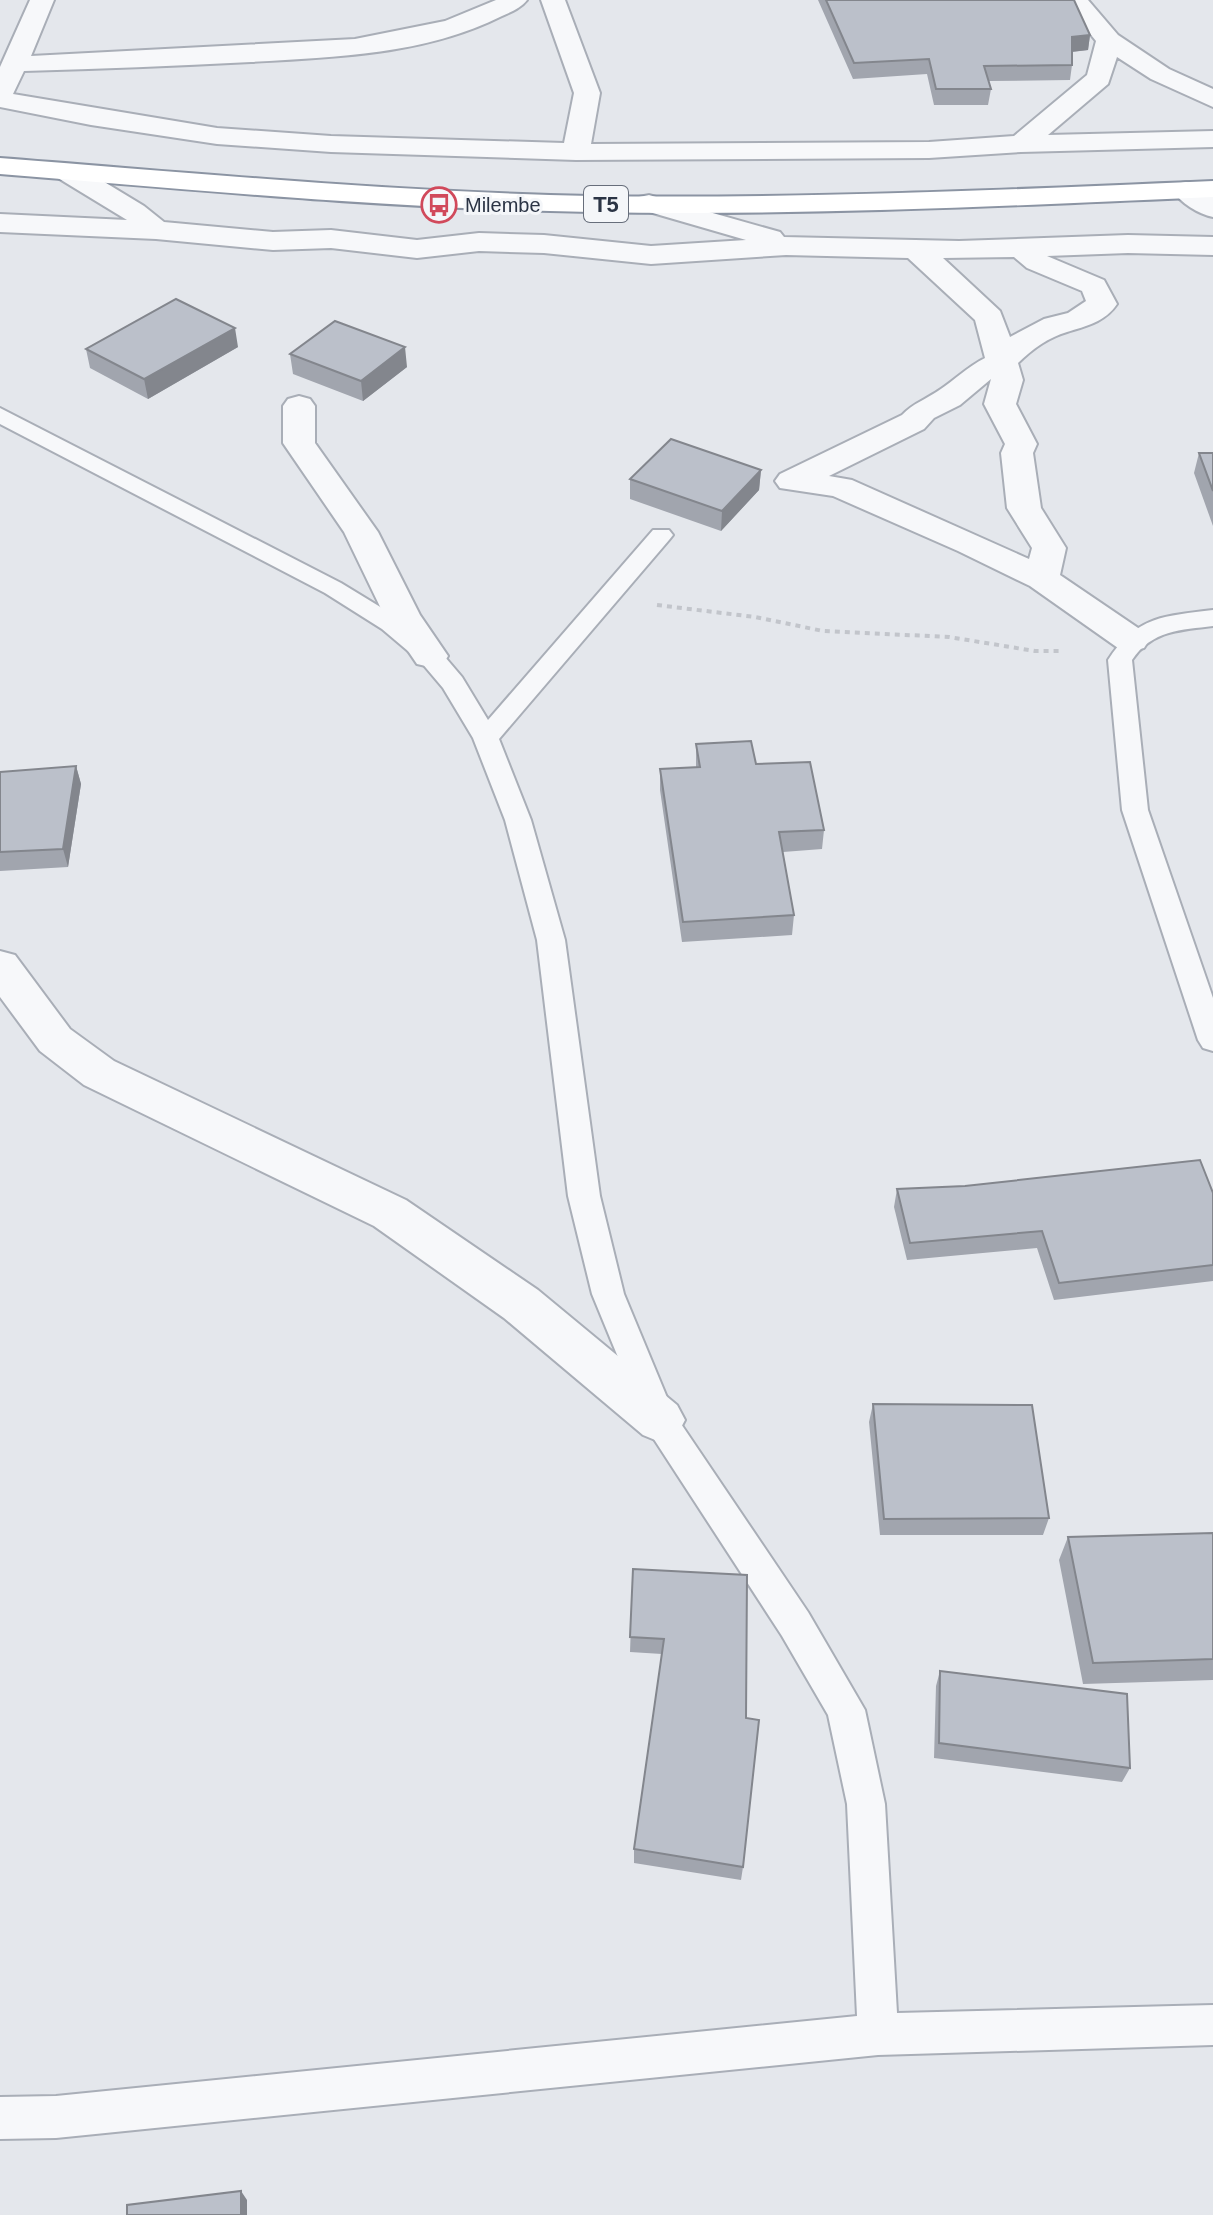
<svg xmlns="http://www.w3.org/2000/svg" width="1213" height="2215" viewBox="0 0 1213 2215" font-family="Helvetica,sans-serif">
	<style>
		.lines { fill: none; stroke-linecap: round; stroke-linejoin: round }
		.service-casing { stroke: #a9aeb7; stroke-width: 4 }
		.minor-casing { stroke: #a9aeb7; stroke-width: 4 }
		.trunk-casing { stroke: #8b94a3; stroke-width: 4 }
		.path { stroke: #c2c5cb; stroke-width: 4; stroke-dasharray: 5 5; stroke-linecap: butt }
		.service { fill: #f7f8fa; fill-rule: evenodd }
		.minor { fill: #f7f8fa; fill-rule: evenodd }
		.trunk { fill: #fff; fill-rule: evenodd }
		.wall { fill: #a1a5ae }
		.shaded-wall { fill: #83868d }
		.building { fill: #bbc0ca; stroke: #83868d; stroke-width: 2 }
		.labels { text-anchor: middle; stroke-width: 6; stroke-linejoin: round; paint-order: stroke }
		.far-poi-label { font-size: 20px; fill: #2b3445; stroke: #f4f6f9; text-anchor: start }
		.shield { fill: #f4f6f9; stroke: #676e7b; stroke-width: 2 }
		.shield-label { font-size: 22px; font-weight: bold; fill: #2b3445 }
	</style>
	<rect width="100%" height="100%" fill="#e4e7ec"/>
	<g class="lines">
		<defs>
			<path id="service" d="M 0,408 L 341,583 L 400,619 L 439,650 L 462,677 L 488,720 L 653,530 L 669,530 L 673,535 L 669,540 L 499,739 L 531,820 L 565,940 L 600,1196 L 624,1294 L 673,1412 L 808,1612 L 865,1710 L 885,1804 L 897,2013 L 1213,2005 L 1213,2045 L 878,2055 L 56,2138 L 0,2139 L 0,2097 L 56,2096 L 857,2016 L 847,1804 L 828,1715 L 782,1636 L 648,1430 L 592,1294 L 568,1196 L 537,940 L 505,820 L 473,738 L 443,688 L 421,662 L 382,629 L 325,593 L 0,424 Z
				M 1213,610 L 1213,626 C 1181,630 1152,630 1132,660 L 1148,810 L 1213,998 L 1213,1051 L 1203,1048 L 1198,1040 L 1122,810 L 1108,660 C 1136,616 1165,616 1213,610 Z"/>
			<path id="minor" d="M 30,0 L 54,0 L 31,56 L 355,39 L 445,21 L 496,0 L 527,0 C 521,8 511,12 502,16 C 425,55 334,57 251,62 C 175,66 100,69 24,71 L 13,94 L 217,128 L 331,136 L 564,143 L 574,93 L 541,0 L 565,0 L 600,93 L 591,144 L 929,142 L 1014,136 L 1087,75 L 1096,41 L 1063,0 L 1088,0 L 1118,35 L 1169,69 L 1213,89 L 1213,107 L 1151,79 L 1117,57 L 1108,84 L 1048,135 L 1213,131 L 1213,147 L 1021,152 L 929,158 L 576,160 L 331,152 L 217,144 L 91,125 L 0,107 L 0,67 Z
				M 68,164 L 78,166 L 144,206 L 164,222 L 273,232 L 331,230 L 417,240 L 479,233 L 544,235 L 651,246 L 746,240 L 639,209 L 635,203 L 639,197 L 649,195 L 780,232 L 784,237 L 959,241 L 1128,235 L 1213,237 L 1213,255 L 1128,253 L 1047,256 L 1104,280 L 1117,304 C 1105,322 1086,326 1067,332 C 1049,337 1031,350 1018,363 L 1023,380 L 1016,404 L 1037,444 L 1033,453 L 1041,508 L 1066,548 L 1060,575 L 1144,632 L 1149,640 L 1144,648 L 1131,651 L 1118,648 L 1030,586 L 958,551 L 833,496 L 780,488 L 775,481 L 780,474 L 902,415 C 913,403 925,400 938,391 C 955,380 967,367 985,358 L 975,320 L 908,258 L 786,255 L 651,264 L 544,253 L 479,251 L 417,258 L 331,248 L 273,250 L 156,239 L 0,232 L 0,214 L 127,220 L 58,178 L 54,172 L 58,166 ZM 1014,257 L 1027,268 L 1082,291 L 1086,301 L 1068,313 L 1044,319 L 1010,337 L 1000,311 L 943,258 ZM 991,379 L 984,404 L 1005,444 L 1001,453 L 1007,508 L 1032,548 L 1029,559 L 852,480 L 829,476 L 924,429 L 934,418 L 960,405 Z
				M 1186,182 L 1196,184 L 1213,196 L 1213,217 C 1198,214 1181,203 1172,190 L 1176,184 Z
				M 299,396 L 310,399 L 315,406 L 315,443 L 378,532 L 420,615 L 448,656 L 443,664 L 430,667 L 417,664 L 385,617 L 344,532 L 283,443 L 283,406 L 288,399 Z
				M 0,951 L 15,955 L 70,1029 L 114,1061 L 406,1200 L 538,1290 L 677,1405 L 685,1420 L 677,1435 L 660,1442 L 643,1435 L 504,1318 L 374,1226 L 84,1085 L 40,1051 L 0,997 Z"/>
			<path id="trunk" d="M 0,158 C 197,173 393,192 591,196 C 798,199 1006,190 1213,181 L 1213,197 C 1006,206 798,216 591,212 C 393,209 197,190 0,174 Z"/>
		</defs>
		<use href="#service" class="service-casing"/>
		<use href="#minor" class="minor-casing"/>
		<use href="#trunk" class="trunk-casing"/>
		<path class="path" d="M 657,605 L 755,617 L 823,631 L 949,637 L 1035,651 L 1063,651"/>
		<use href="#service" class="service"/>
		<use href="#minor" class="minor"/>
		<use href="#trunk" class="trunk"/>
	</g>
	<path class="wall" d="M 818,0 L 1074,0 L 1090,35 L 1088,50 L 1072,52 L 1072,65 L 1070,80 L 989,81 L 991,89 L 988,105 L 934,105 L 927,74 L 853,79 Z
		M 238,347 L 148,399 L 90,368 L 86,349 Z
		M 290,354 L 407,367 L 363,401 L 293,374 Z
		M 1199,453 L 1213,453 L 1213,526 L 1194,473 Z
		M 761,470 L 759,490 L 721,531 L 630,499 L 630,479 Z
		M 696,744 L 756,764 L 824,830 L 822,849 L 783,852 L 794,915 L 792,935 L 682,942 L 660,790 L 660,769 L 696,767 Z
		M 76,766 L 81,784 L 68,867 L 0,871 L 0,772 Z
		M 897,1189 L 1213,1193 L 1213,1281 L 1054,1300 L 1037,1248 L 907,1260 L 894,1207 Z
		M 873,1404 L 1049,1518 L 1043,1535 L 880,1535 L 869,1422 Z
		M 1213,1533 L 1213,1680 L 1083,1684 L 1059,1560 L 1068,1537 Z
		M 633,1569 L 747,1575 L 743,1867 L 741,1880 L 634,1863 L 634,1849 L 662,1654 L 630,1652 Z
		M 940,1671 L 1130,1768 L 1122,1782 L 934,1758 L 936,1686 Z"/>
	<path class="shaded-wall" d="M 1090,35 L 1088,50 L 1070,52 L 1072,37 Z
		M 235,328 L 238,347 L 148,399 L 144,379 Z
		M 405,347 L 407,367 L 363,401 L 361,381 Z
		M 761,470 L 759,490 L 721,531 L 722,511 Z
		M 76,766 L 81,784 L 68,867 L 63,849 Z
		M 241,2191 L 247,2200 L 247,2215 L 241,2215 Z"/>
	<path class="building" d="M 826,0 L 1074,0 L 1090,35 L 1072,37 L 1072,65 L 984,66 L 991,89 L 936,89 L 929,59 L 854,63 Z
		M 176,299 L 235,328 L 144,379 L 86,349 Z
		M 335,321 L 405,347 L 361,381 L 290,354 Z
		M 671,439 L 761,470 L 722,511 L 630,479 Z
		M 1199,453 L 1213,453 L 1213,491 Z
		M 751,741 L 756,764 L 810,762 L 824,830 L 779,832 L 794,915 L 683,922 L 660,769 L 700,767 L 696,744 Z
		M 76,766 L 63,849 L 0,852 L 0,772 Z
		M 1200,1160 L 1213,1193 L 1213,1265 L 1059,1283 L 1042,1231 L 910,1243 L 897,1189 L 965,1186 Z
		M 873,1404 L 1032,1405 L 1049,1518 L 884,1519 Z
		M 1213,1533 L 1213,1659 L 1093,1663 L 1068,1537 Z
		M 633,1569 L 747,1575 L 746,1718 L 759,1720 L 743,1867 L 634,1849 L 664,1639 L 630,1637 Z
		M 940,1671 L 1127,1694 L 1130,1768 L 939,1743 Z
		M 241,2191 L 241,2215 L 127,2215 L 127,2205 Z"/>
	<defs>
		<symbol id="bus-ring" viewBox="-11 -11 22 22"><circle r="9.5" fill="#f4f6f9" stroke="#d1495b" stroke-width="1.5"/><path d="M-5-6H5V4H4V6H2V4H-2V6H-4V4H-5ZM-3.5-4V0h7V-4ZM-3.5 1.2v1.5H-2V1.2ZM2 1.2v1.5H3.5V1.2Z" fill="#d1495b"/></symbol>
	</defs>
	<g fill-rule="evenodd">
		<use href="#bus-ring" x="419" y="185" width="40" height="40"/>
	</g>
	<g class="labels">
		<g class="far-poi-label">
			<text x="465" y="212">Milembe</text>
		</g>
		<rect class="shield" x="584" y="186" width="44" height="36" rx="6"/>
		<g class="shield-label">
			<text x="606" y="212">T5</text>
		</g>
	</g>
</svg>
